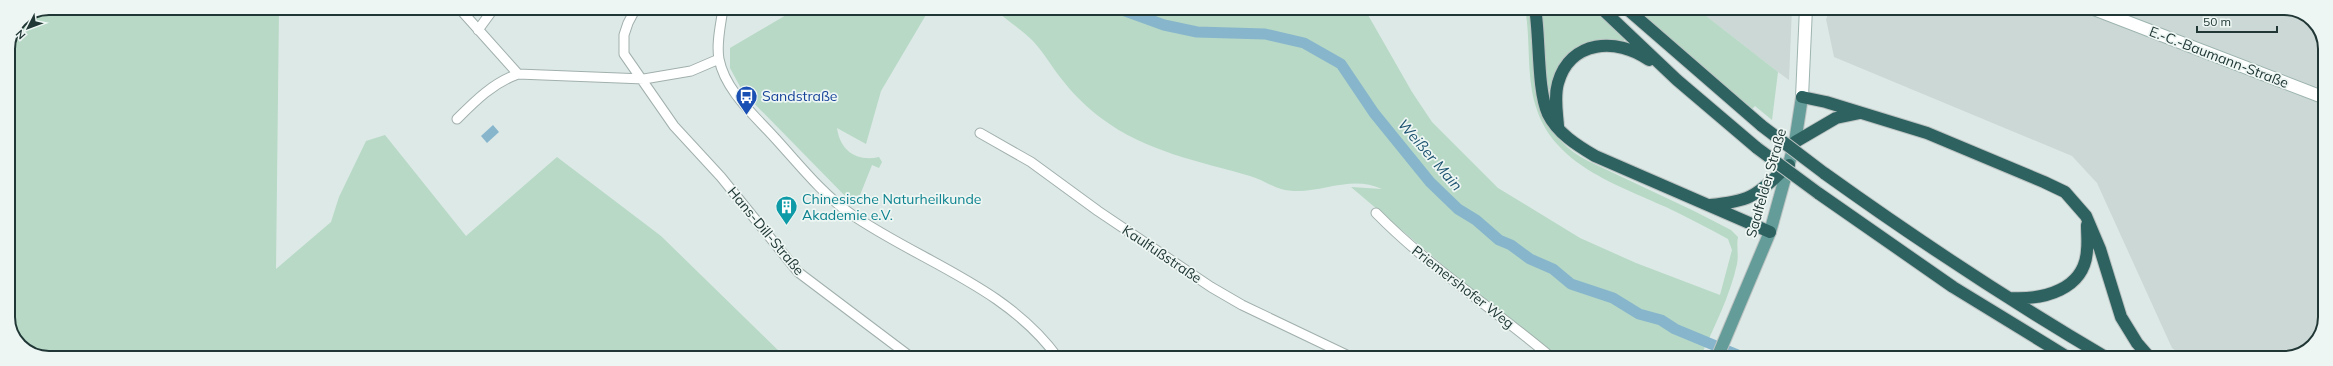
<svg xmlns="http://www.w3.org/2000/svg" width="2333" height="366" viewBox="0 0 2333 366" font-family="Mulish,sans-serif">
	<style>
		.built { fill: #ccd8d5 }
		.green { fill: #b7d9c6 }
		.water { fill: #87b5cc }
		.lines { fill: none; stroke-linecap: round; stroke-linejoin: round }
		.canal { stroke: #87b5cc; stroke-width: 11 }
		.street-casing { stroke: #a1b0ad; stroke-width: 11 }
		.secondary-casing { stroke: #9db4af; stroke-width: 14 }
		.primary-casing { stroke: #bcc3c2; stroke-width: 14 }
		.highway-casing { stroke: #bcc3c2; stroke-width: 14 }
		.street { stroke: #fff; stroke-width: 9 }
		.secondary { stroke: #fff; stroke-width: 12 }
		.primary { stroke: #639c98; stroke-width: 12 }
		.highway { stroke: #2d6260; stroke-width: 12 }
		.highway-bridge-casing { stroke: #bcc3c2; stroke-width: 14; stroke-linecap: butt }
		.highway-bridge { stroke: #2d6260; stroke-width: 12 }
		.labels { text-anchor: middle; stroke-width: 3.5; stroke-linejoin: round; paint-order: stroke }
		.street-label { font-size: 14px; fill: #203735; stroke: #edf6f3 }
		.transit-label { font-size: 14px; fill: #164399; stroke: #edf6f3; text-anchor: start }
		.culture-label { font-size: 14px; fill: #0d838f; stroke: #edf6f3; text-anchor: start }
		.water-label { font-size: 15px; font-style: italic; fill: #1d5470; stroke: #edf6f3 }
		.rim { fill: none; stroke: #203735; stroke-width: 2 }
	</style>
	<rect width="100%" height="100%" fill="#dde9e6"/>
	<path class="built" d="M 1696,8 L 1792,8 L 1789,80 L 1778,72 Z
		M 1831,8 L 2290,8 L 2313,20 L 2325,44 L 2325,323 L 2311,348 L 2284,358 L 2185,358 L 2172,348 L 2097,183 L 2072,156 L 1834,57 L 1826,19 Z"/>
	<path class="green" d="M 49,8 L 279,8 L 276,269 L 331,222 L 339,197 L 366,141 L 385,135 L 466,236 L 557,157 L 661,236 L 786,358 L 43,358 L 20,346 L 8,322 L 8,49 L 20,20 Z
		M 798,8 L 930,8 L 881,91 L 866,144 L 837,128 C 840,151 857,162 879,157 L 882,162 L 879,168 L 872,165 L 860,195 L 847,198 L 743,92 L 730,68 L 730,48 Z
		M 993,8 L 1364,8 L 1412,92 L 1432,122 L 1498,188 L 1580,238 L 1636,263 L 1720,295 L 1732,250 L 1728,239 C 1708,228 1687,217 1666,207 C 1617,185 1553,164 1536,107 C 1526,76 1531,41 1525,8 L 1530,8 L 1543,115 C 1554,136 1567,150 1588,161 L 1694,211 L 1731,230 L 1738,237 C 1736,246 1739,254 1737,264 C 1730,296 1714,327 1700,358 L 1552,358 L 1351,187 L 1382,189 C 1348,173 1315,198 1281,189 C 1271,186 1261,179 1250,176 C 1199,161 1146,152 1101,118 C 1088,108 1075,96 1064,82 C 1053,69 1045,54 1033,41 C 1021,29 1006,20 993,8 Z
		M 1539,8 L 1596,8 L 1628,38 L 1623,41 C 1591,34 1558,57 1551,89 L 1546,89 Z
		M 1635,8 L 1696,8 L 1778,72 L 1772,120 L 1755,106 L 1752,109 Z"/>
	<path class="water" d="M 493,125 L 499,132 L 487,143 L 481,136 Z"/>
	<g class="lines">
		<path class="canal" d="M 1117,8 L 1164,25 L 1197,32 L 1265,34 L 1304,43 L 1341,64 L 1374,113 L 1430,182 L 1458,209 L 1476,220 L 1499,240 L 1511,245 L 1530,259 L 1553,269 L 1571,284 L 1613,298 L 1639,314 L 1661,320 L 1675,329 L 1745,358"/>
		<defs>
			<path id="street" d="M 459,8 L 518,74
				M 636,8 L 628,23 L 624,35 L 624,54 L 674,126 L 721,177 L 798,272 L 912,358
				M 723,8 C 721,24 716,43 719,59 C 725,90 754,115 774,137 C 798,163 822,194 851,214 C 921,262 1007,287 1058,358
				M 478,30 L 494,8
				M 457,119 C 476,100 493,83 518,74 L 644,79 L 691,71 L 719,59
				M 980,133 L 1031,162 L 1098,211 L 1211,287 L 1242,305 L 1353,358
				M 1376,213 C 1429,267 1494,309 1552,358"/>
			<path id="secondary" d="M 2091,8 L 2325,98
				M 1802,97 L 1806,8"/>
			<path id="primary" d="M 1717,358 L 1770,232 L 1795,142 L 1802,97"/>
			<path id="highway" d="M 1535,8 C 1540,37 1537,90 1548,114 C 1557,133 1578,146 1595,156 L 1770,232
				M 1601,8 L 1677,80 L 1757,148
				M 1626,8 L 1762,126
				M 1802,97 L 1826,102 L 1927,133 L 2044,182 L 2065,192 L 2086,216 L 2100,249 L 2121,317 L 2137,343 L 2150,358
				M 1558,126 C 1557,112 1554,97 1558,83 C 1570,40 1617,37 1649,60
				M 1795,142 L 1836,118 L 1860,113
				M 1824,173 C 1916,239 2010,301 2107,358
				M 1818,193 L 1953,287 L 2069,358
				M 1710,205 C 1754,201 1757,194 1789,165
				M 2010,298 C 2043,300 2085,290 2087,250 C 2088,242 2087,233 2087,225"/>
		</defs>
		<use href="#street" class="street-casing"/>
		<use href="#secondary" class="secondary-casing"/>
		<use href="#primary" class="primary-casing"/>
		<use href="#highway" class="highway-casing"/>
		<use href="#street" class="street"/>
		<use href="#secondary" class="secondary"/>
		<use href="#primary" class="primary"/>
		<use href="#highway" class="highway"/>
		<defs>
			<path id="highway-bridge" d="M 1762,126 L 1824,173
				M 1757,148 L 1818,193"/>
		</defs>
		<use href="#highway-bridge" class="highway-bridge-casing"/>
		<use href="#highway-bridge" class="highway-bridge"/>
	</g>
	<defs>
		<symbol id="bus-pin" viewBox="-11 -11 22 30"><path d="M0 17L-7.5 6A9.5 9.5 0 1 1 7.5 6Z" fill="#1a4fb4" stroke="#edf6f3"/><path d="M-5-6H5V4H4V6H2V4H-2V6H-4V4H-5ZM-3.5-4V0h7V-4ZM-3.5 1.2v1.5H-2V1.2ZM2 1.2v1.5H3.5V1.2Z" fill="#fff"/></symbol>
		<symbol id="building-pin" viewBox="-11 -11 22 30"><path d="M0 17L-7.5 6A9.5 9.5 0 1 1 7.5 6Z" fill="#0f9aa8" stroke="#edf6f3"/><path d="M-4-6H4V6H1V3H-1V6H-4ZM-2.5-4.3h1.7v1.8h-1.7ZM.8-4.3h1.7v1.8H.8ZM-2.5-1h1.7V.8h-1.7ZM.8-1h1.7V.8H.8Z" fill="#fff"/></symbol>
	</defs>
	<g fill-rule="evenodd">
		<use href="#bus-pin" x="734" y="84" width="25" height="34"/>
		<use href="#building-pin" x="774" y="194" width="25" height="34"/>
	</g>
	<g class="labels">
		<g class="street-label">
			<text transform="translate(2219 57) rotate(21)" y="5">E.-C.-Baumann-Straße</text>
			<text transform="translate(1766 183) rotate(-74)" y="5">Saalfelder Straße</text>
			<text transform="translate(766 231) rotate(50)" y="5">Hans-Dill-Straße</text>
			<text transform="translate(1162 254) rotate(34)" y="5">Kaulfußstraße</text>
			<text transform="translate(1463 287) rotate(38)" y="5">Priemershofer Weg</text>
		</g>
		<g class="transit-label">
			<text x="762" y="101">Sandstraße</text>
		</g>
		<g class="culture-label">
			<text x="802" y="204">Chinesische Naturheilkunde<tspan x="802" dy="16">Akademie e.V.</tspan></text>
		</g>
		<g class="water-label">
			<text transform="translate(1430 155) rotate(49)" y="5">Weißer Main</text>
		</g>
	</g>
	<path d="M0 0H2333V366H0ZM49 15H2284A34 34 0 0 1 2318 49V317A34 34 0 0 1 2284 351H49A34 34 0 0 1 15 317V49A34 34 0 0 1 49 15Z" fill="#edf6f3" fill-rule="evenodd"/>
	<path class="rim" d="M49 15H2284A34 34 0 0 1 2318 49V317A34 34 0 0 1 2284 351H49A34 34 0 0 1 15 317V49A34 34 0 0 1 49 15Z"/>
	<g transform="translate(28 28) rotate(228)" stroke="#edf6f3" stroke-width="3" paint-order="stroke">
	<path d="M0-3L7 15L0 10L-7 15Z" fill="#203735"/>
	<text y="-6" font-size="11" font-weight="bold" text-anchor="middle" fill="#203735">N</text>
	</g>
	<path d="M2197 26v6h80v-6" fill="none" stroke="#203735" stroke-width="2"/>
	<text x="2203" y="26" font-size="12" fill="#203735" stroke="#edf6f3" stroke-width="3" paint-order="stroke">50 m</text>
</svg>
